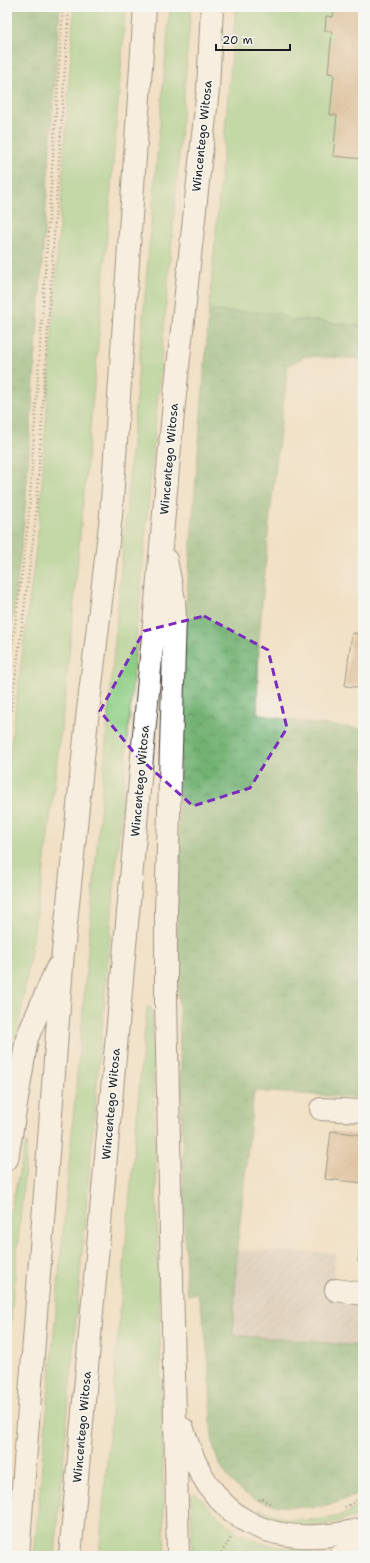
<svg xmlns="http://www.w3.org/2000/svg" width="370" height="1563" viewBox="0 0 370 1563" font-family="'Shantell Sans',sans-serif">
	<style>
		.industrial { fill: url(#industrial-furrows) }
		.grass { fill: #8ece84; stroke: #557550 }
		.forest { fill: url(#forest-crowns); stroke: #476647 }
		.building { fill: url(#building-hatch) }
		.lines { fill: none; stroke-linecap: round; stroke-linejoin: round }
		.minor-casing { stroke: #3c3935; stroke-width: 24 }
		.major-casing { stroke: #3c3935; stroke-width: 24 }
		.path { stroke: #3c3935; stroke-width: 2.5; stroke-dasharray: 1 3; stroke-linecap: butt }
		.minor { stroke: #fff; stroke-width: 22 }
		.major { stroke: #fff; stroke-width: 22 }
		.marked { fill: none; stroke: #7b2cbf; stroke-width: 3; stroke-dasharray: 8 5; stroke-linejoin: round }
		.labels { text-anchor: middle; stroke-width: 3; stroke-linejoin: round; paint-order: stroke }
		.street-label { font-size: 12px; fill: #1c1c1c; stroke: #f6f6f2 }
	</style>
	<defs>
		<pattern id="industrial-furrows" width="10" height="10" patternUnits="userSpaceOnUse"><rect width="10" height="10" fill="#ccc2b9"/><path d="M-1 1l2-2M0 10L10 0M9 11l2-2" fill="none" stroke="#afa69e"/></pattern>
		<pattern id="forest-crowns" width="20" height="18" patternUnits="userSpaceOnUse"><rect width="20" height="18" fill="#72b172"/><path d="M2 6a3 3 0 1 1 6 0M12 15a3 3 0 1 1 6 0" fill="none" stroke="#5d8f5d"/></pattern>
		<pattern id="building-hatch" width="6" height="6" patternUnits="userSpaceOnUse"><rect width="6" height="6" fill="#d0a981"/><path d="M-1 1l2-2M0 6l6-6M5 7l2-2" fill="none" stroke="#a88969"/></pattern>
	</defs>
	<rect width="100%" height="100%" fill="#f6f6f2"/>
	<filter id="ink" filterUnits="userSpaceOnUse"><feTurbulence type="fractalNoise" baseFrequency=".025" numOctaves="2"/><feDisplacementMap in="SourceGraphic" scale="8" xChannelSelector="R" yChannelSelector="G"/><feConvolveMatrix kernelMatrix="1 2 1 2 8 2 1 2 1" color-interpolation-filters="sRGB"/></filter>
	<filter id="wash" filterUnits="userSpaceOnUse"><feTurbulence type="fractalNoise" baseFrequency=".012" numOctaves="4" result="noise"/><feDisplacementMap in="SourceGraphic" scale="16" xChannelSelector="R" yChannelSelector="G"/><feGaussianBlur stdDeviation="0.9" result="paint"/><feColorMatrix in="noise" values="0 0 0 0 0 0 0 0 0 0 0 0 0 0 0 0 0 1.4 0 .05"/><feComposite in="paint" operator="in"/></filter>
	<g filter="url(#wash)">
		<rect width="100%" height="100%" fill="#f1e0c4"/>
		<path class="industrial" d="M 237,1250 L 336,1253 L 333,1279 L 363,1283 L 363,1346 L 232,1335 Z"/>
		<path class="grass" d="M 74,7 L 126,7 L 98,344 L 65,696 L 43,876 L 17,1037 L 14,1037 L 7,1076 L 7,774 L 39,525 Z
			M 170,7 L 191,7 L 174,215 L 55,1556 L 34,1556 L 80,1042 Z
			M 236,7 L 363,7 L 363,326 L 307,320 L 290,321 L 242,312 L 209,311 Z
			M 148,1007 L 150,1007 L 152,1011 L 165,1556 L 99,1556 L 141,1067 L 147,1009 Z
			M 26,1142 L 27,1144 L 7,1364 L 7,1229 L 11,1207 L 13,1207 L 12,1204 Z
			M 196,1493 C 220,1519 237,1539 274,1546 C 283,1548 309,1548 314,1552 L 307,1556 L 192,1556 L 191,1496 Z
			M 363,1503 L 363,1514 C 345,1520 307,1531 289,1526 C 278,1524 267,1518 256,1515 L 260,1508 C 283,1523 322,1523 347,1513 C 352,1510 358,1506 363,1503 Z"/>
		<path class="forest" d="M 7,7 L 60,7 L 24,524 L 7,665 Z
			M 209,311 L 280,313 L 290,321 L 307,320 L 363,326 L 363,359 L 306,356 L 288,365 L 269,524 L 259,640 L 257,714 L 300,722 L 363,729 L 363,1098 L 254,1091 L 237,1250 L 233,1335 L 363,1346 L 363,1491 C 332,1507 316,1509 281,1506 C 244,1502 217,1475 212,1438 C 210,1421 211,1405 210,1389 C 208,1356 206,1324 197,1293 L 188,1295 L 186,1287 L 177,929 L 179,799 L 185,618 Z"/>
		<g id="blocks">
			<path class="building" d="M 334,7 L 363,7 L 363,159 L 333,156 L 337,115 L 330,115 L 334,74 L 328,73 L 332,31 L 325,31 L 326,16 L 333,17 Z
				M 352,633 L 363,634 L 363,688 L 345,686 Z
				M 331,1131 L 363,1135 L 363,1183 L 325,1179 Z
				M 360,1242 L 363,1242 L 363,1263 L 358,1262 Z"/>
		</g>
	</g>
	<g filter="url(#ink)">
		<use href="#blocks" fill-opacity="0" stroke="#3c3935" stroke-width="1"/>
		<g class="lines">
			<defs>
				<path id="minor" d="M 321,1109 L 363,1111
					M 336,1290 L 363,1294
					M 340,1556 L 363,1545"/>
				<path id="major" d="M 166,560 L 174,600 L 175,617 L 166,911 L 166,1002 L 178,1556
					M 7,1159 L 27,1038 L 57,968
					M 183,1429 C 210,1522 271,1552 363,1529
					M 18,1556 L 63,952 L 87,719 L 111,516 L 145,7
					M 70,1556 L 173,413 L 208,89 L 212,7"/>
			</defs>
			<use href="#minor" class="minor-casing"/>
			<use href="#major" class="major-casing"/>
			<path class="path" d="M 7,687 L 28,525 L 63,7
				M 7,742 L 35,525 L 69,7
				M 259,1500 L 261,1498 L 271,1504
				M 345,1507 L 363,1497
				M 219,1556 L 231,1538"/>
			<use href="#minor" class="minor"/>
			<use href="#major" class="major"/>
		</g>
	</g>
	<path d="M0 0H370V1563H0ZM 204,616 L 268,650 L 287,728 L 250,788 L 193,806 L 136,755 L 100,711 L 144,631 Z" fill="#f1e0c4" fill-opacity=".55" fill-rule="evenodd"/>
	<path class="marked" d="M 204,616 L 268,650 L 287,728 L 250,788 L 193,806 L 136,755 L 100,711 L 144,631 Z"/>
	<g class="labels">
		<g class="street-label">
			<text transform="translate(202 136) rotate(-84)" y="4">Wincentego Witosa</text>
			<text transform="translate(169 459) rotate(-85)" y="4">Wincentego Witosa</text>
			<text transform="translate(140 781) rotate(-85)" y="4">Wincentego Witosa</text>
			<text transform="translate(111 1104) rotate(-85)" y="4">Wincentego Witosa</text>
			<text transform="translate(82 1427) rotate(-85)" y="4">Wincentego Witosa</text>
		</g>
	</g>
	<rect width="370" height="1563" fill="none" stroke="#f6f6f2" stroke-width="24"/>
	<path d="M216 44v6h74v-6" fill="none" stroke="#1c1c1c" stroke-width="2"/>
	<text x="222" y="44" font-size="12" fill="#1c1c1c" stroke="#f6f6f2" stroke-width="3" paint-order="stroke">20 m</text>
</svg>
